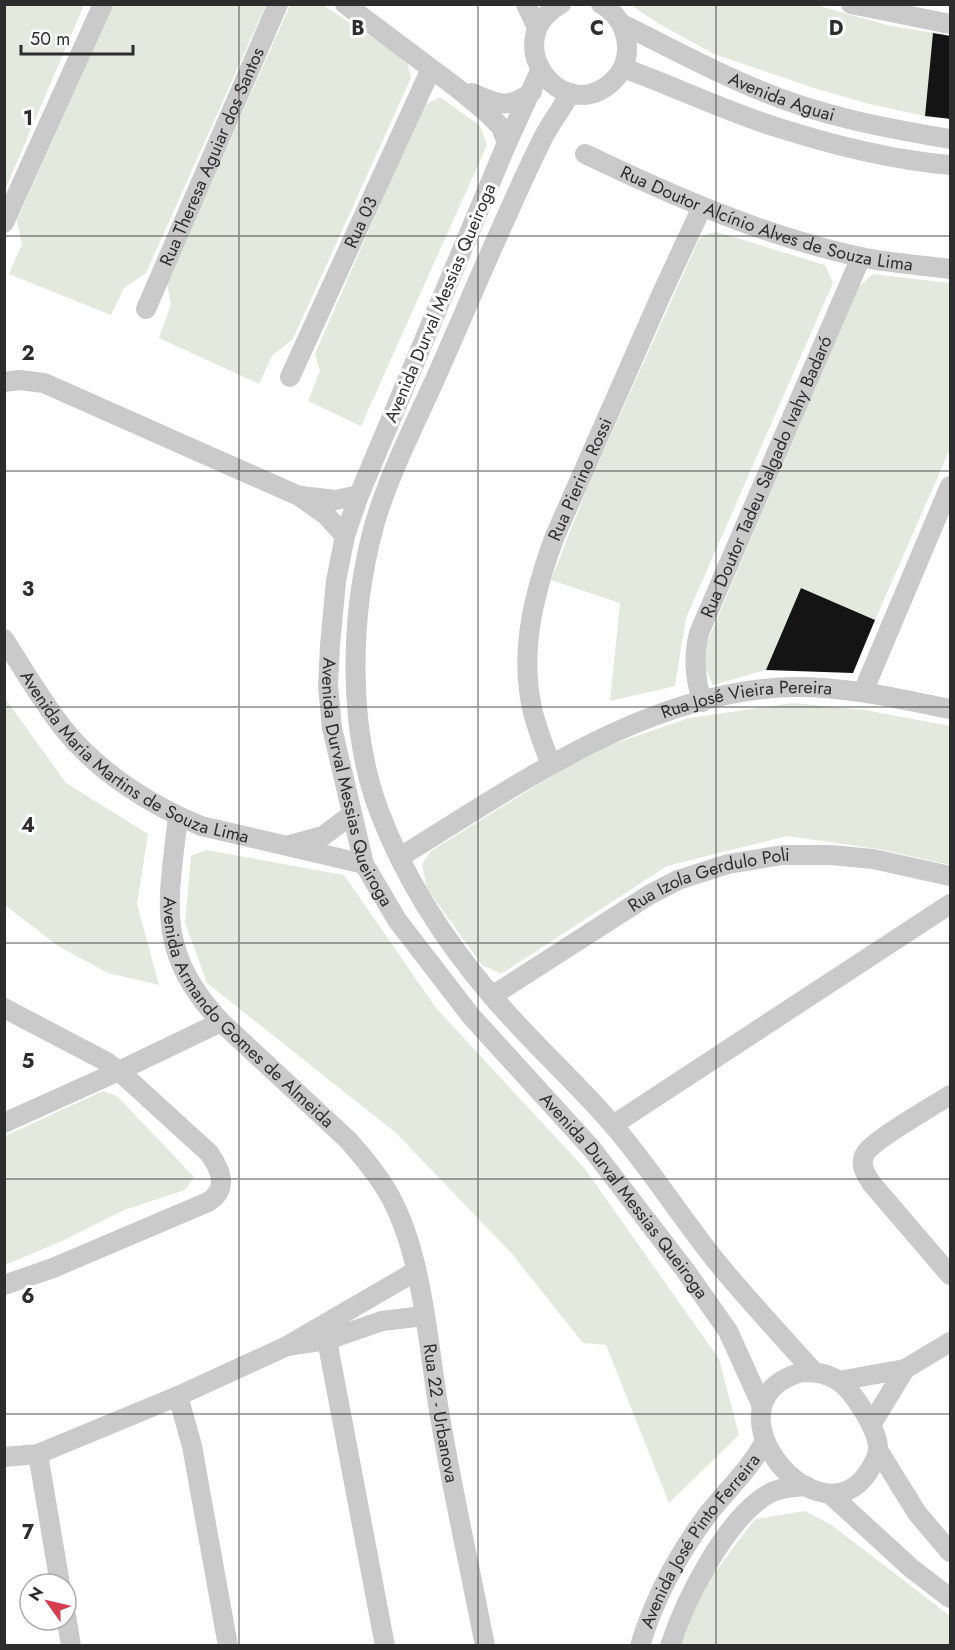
<svg xmlns="http://www.w3.org/2000/svg" width="955" height="1650" viewBox="0 0 955 1650" font-family="Jost,sans-serif">
	<style>
		.green { fill: #e3e9dc }
		.building { fill: #141414 }
		.lines { fill: none; stroke-linecap: round; stroke-linejoin: round }
		.minor { stroke: #cacaca; stroke-width: 20 }
		.grid { fill: none; stroke: #2d2d2d; stroke-width: 1.5; stroke-opacity: 0.55 }
		.labels { text-anchor: middle; stroke-width: 6; stroke-linejoin: round; paint-order: stroke }
		.street-label { font-size: 18px; fill: #2d2d2d; stroke: #fff }
		.grid-label { font-size: 20px; text-anchor: middle; font-weight: bold; fill: #2d2d2d; stroke: #fff; stroke-width: 6; stroke-linejoin: round; paint-order: stroke }
	</style>
	<rect width="100%" height="100%" fill="#fff"/>
	<path class="green" d="M 5,4 L 84,5 L 5,190 L 4,5 Z
		M 113,5 L 266,5 L 146,273 L 124,288 L 111,315 L 9,274 L 22,244 L 17,220 Z
		M 290,5 L 323,5 L 407,60 L 411,78 L 293,339 L 272,356 L 259,384 L 159,338 L 171,304 L 167,284 Z
		M 631,5 L 816,5 L 887,25 L 933,33 L 925,116 L 869,104 L 814,88 L 714,54 L 659,24 Z
		M 440,97 L 480,126 L 487,145 L 361,426 L 308,401 L 320,371 L 315,354 L 423,106 Z
		M 717,232 L 825,265 L 833,283 L 686,618 L 675,686 L 610,701 L 620,603 L 551,580 L 588,486 L 699,239 L 707,234 Z
		M 873,274 L 950,283 L 950,449 L 875,620 L 801,588 L 766,670 L 713,685 L 700,659 L 858,287 Z
		M 4,697 L 66,783 L 148,834 L 137,904 L 159,985 L 108,973 L 58,946 L 5,905 Z
		M 793,703 L 865,710 L 950,726 L 950,865 L 878,849 L 787,836 L 667,866 L 501,974 L 482,965 L 427,889 L 422,864 L 431,851 L 590,752 L 689,718 Z
		M 206,850 L 344,875 L 436,1008 L 585,1169 L 719,1359 L 739,1435 L 669,1503 L 606,1345 L 583,1343 L 513,1255 L 396,1133 L 207,983 L 185,923 L 191,856 Z
		M 103,1091 L 117,1096 L 194,1177 L 185,1190 L 124,1210 L 62,1241 L 5,1265 L 5,1136 Z
		M 805,1511 L 833,1526 L 950,1616 L 950,1645 L 675,1646 L 696,1597 L 755,1519 Z"/>
	<path class="building" d="M 933,33 L 951,36 L 951,119 L 925,116 Z
		M 801,588 L 875,620 L 853,673 L 766,670 Z"/>
	<g class="lines">
		<g class="minor">
			<path d="M 345,4 L 457,88 L 485,111 L 501,127 L 507,143"/>
			<path d="M 526,4 L 537,28"/>
			<path d="M 561,4 C 497,39 561,128 612,82 C 621,74 627,62 627,49 C 627,30 618,14 601,4"/>
			<path d="M 851,4 L 950,24"/>
			<path id="s1" d="M 622,24 C 667,46 712,71 759,90 C 820,116 885,128 950,139"/>
			<path d="M 623,68 C 674,86 724,111 776,127 C 832,145 892,160 950,165"/>
			<path id="s2" d="M 540,71 L 507,143 L 359,495 L 345,536 L 336,581 L 330,645 L 328,686 L 332,728 L 364,864 L 397,920 L 471,1016 L 592,1149 L 685,1270 L 728,1331 L 762,1406"/>
			<path d="M 472,93 C 498,104 508,110 532,92"/>
			<path d="M 570,93 C 561,111 548,126 540,144 C 503,220 471,298 437,375 C 416,422 388,476 374,526 C 350,614 347,725 379,811 C 404,877 445,941 491,995 C 529,1040 574,1080 613,1125 C 650,1168 680,1216 716,1261 C 747,1299 781,1335 814,1372"/>
			<path id="s3" d="M 585,154 C 673,196 764,236 860,257 C 889,263 920,265 950,269"/>
			<path d="M 4,223 L 103,4"/>
			<path id="s4" d="M 146,309 L 278,4"/>
			<path id="s5" d="M 290,377 L 431,69"/>
			<path d="M 4,382 L 19,380 L 44,383 L 299,496 L 326,515 L 345,536"/>
			<path d="M 301,496 L 336,500 L 359,495"/>
			<path id="s6" d="M 4,639 C 23,669 41,700 63,728 C 98,772 150,805 201,826 L 364,864"/>
			<path d="M 863,692 L 950,486"/>
			<path id="s7" d="M 702,702 C 695,676 693,659 699,633 L 861,257"/>
			<path id="s8" d="M 551,765 C 544,746 536,727 532,708 C 519,649 535,590 555,536 L 662,293 L 702,207"/>
			<path id="s9" d="M 178,817 C 168,905 155,951 221,1022 L 348,1140 C 364,1158 380,1177 391,1198 C 424,1260 428,1348 440,1417 C 453,1493 470,1569 485,1646"/>
			<path d="M 290,845 L 323,836 L 351,815"/>
			<path id="s10" d="M 400,857 C 519,784 651,688 797,687 C 849,687 900,699 950,709"/>
			<path id="s11" d="M 492,996 L 649,895 L 678,880 L 728,864 L 783,855 L 831,855 L 873,859 L 950,876"/>
			<path d="M 4,1008 L 105,1061 L 119,1071 L 209,1153 C 221,1170 229,1189 208,1202 L 53,1268 L 4,1285"/>
			<path d="M 950,1095 C 935,1105 871,1141 865,1154 C 859,1165 866,1175 872,1184 L 950,1275"/>
			<path d="M 4,1123 L 119,1071 L 221,1022"/>
			<path d="M 613,1125 L 950,904"/>
			<path d="M 416,1271 L 287,1346 L 327,1340 L 382,1321 L 424,1316"/>
			<path d="M 322,1326 L 327,1340 L 385,1646"/>
			<path d="M 905,1369 L 950,1342"/>
			<path d="M 802,1372 C 815,1372 826,1373 837,1380 C 853,1390 879,1431 878,1450 C 877,1459 869,1472 863,1479 C 811,1538 701,1401 802,1372 Z"/>
			<path d="M 838,1381 L 905,1369 L 871,1425"/>
			<path d="M 178,1396 L 192,1446 L 228,1646"/>
			<path d="M 878,1450 L 917,1513 L 950,1552"/>
			<path d="M 38,1454 L 60,1584"/>
			<path d="M 4,1457 L 38,1454 L 178,1396 L 287,1346"/>
			<path d="M 830,1494 L 911,1568 L 950,1598"/>
			<path d="M 66,1615 L 71,1646"/>
			<path id="s12" d="M 640,1646 C 654,1599 679,1553 708,1514 C 727,1490 750,1469 765,1441"/>
			<path d="M 670,1646 C 685,1600 727,1516 770,1493 C 781,1487 794,1487 806,1486"/>
		</g>
	</g>
	<path class="grid" d="M 239,4 L 239,1646M 478,4 L 478,1646M 716,4 L 716,1646M 4,236 L 950,236M 4,471 L 950,471M 4,707 L 950,707M 4,943 L 950,943M 4,1179 L 950,1179M 4,1414 L 950,1414"/>
	<g class="labels">
		<g class="street-label">
			<text dy="6" stroke="none"><textPath href="#s1" startOffset="176">Avenida Aguai</textPath></text>
			<text dy="6" stroke="none"><textPath href="#s4" startOffset="166">Rua Theresa Aguiar dos Santos</textPath></text>
			<text dy="6" stroke="none"><textPath href="#s3" startOffset="194">Rua Doutor Alcínio Alves de Souza Lima</textPath></text>
			<text dy="6" stroke="none"><textPath href="#s5" startOffset="170">Rua 03</textPath></text>
			<text transform="translate(440 303) rotate(-67)" y="6">Avenida Durval Messias Queiroga</text>
			<text dy="6" stroke="none"><textPath href="#s7" startOffset="240">Rua Doutor Tadeu Salgado Ivahy Badaró</textPath></text>
			<text dy="6" stroke="none"><textPath href="#s8" startOffset="298">Rua Pierino Rossi</textPath></text>
			<text dy="6" stroke="none"><textPath href="#s10" startOffset="386">Rua José Vieira Pereira</textPath></text>
			<text dy="6" stroke="none"><textPath href="#s6" startOffset="183">Avenida Maria Martins de Souza Lima</textPath></text>
			<text dy="6" stroke="none"><textPath href="#s2" startOffset="756">Avenida Durval Messias Queiroga</textPath></text>
			<text dy="6" stroke="none"><textPath href="#s11" startOffset="249">Rua Izola Gerdulo Poli</textPath></text>
			<text dy="6" stroke="none"><textPath href="#s9" startOffset="225">Avenida Armando Gomes de Almeida</textPath></text>
			<text dy="6" stroke="none"><textPath href="#s2" startOffset="1260">Avenida Durval Messias Queiroga</textPath></text>
			<text dy="6" stroke="none"><textPath href="#s9" startOffset="687">Rua 22 - Urbanova</textPath></text>
			<text dy="6" stroke="none"><textPath href="#s12" startOffset="122">Avenida José Pinto Ferreira</textPath></text>
		</g>
	</g>
	<g class="grid-label">
		<text x="358" y="35">B</text>
		<text x="597" y="35">C</text>
		<text x="836" y="35">D</text>
		<text x="28" y="125">1</text>
		<text x="28" y="360">2</text>
		<text x="28" y="596">3</text>
		<text x="28" y="832">4</text>
		<text x="28" y="1068">5</text>
		<text x="28" y="1303">6</text>
		<text x="28" y="1539">7</text>
	</g>
	<rect width="955" height="1650" fill="none" stroke="#2d2d2d" stroke-width="12"/>
	<g transform="translate(48 1602) rotate(304)"><circle r="28" fill="#ffffff" stroke="#ababab" stroke-width="1.5"/>
	<path d="M0-4.5L10 22L0 15L-10 22Z" fill="#d53e4e"/>
	<text y="-9" font-size="16" font-weight="bold" text-anchor="middle" fill="#2d2d2d">N</text>
	</g>
	<path d="M21 45v9h112v-9" fill="none" stroke="#2d2d2d" stroke-width="3"/>
	<text x="30" y="45" font-size="18" fill="#2d2d2d" stroke="#ffffff" stroke-width="4.5" paint-order="stroke">50 m</text>
</svg>
